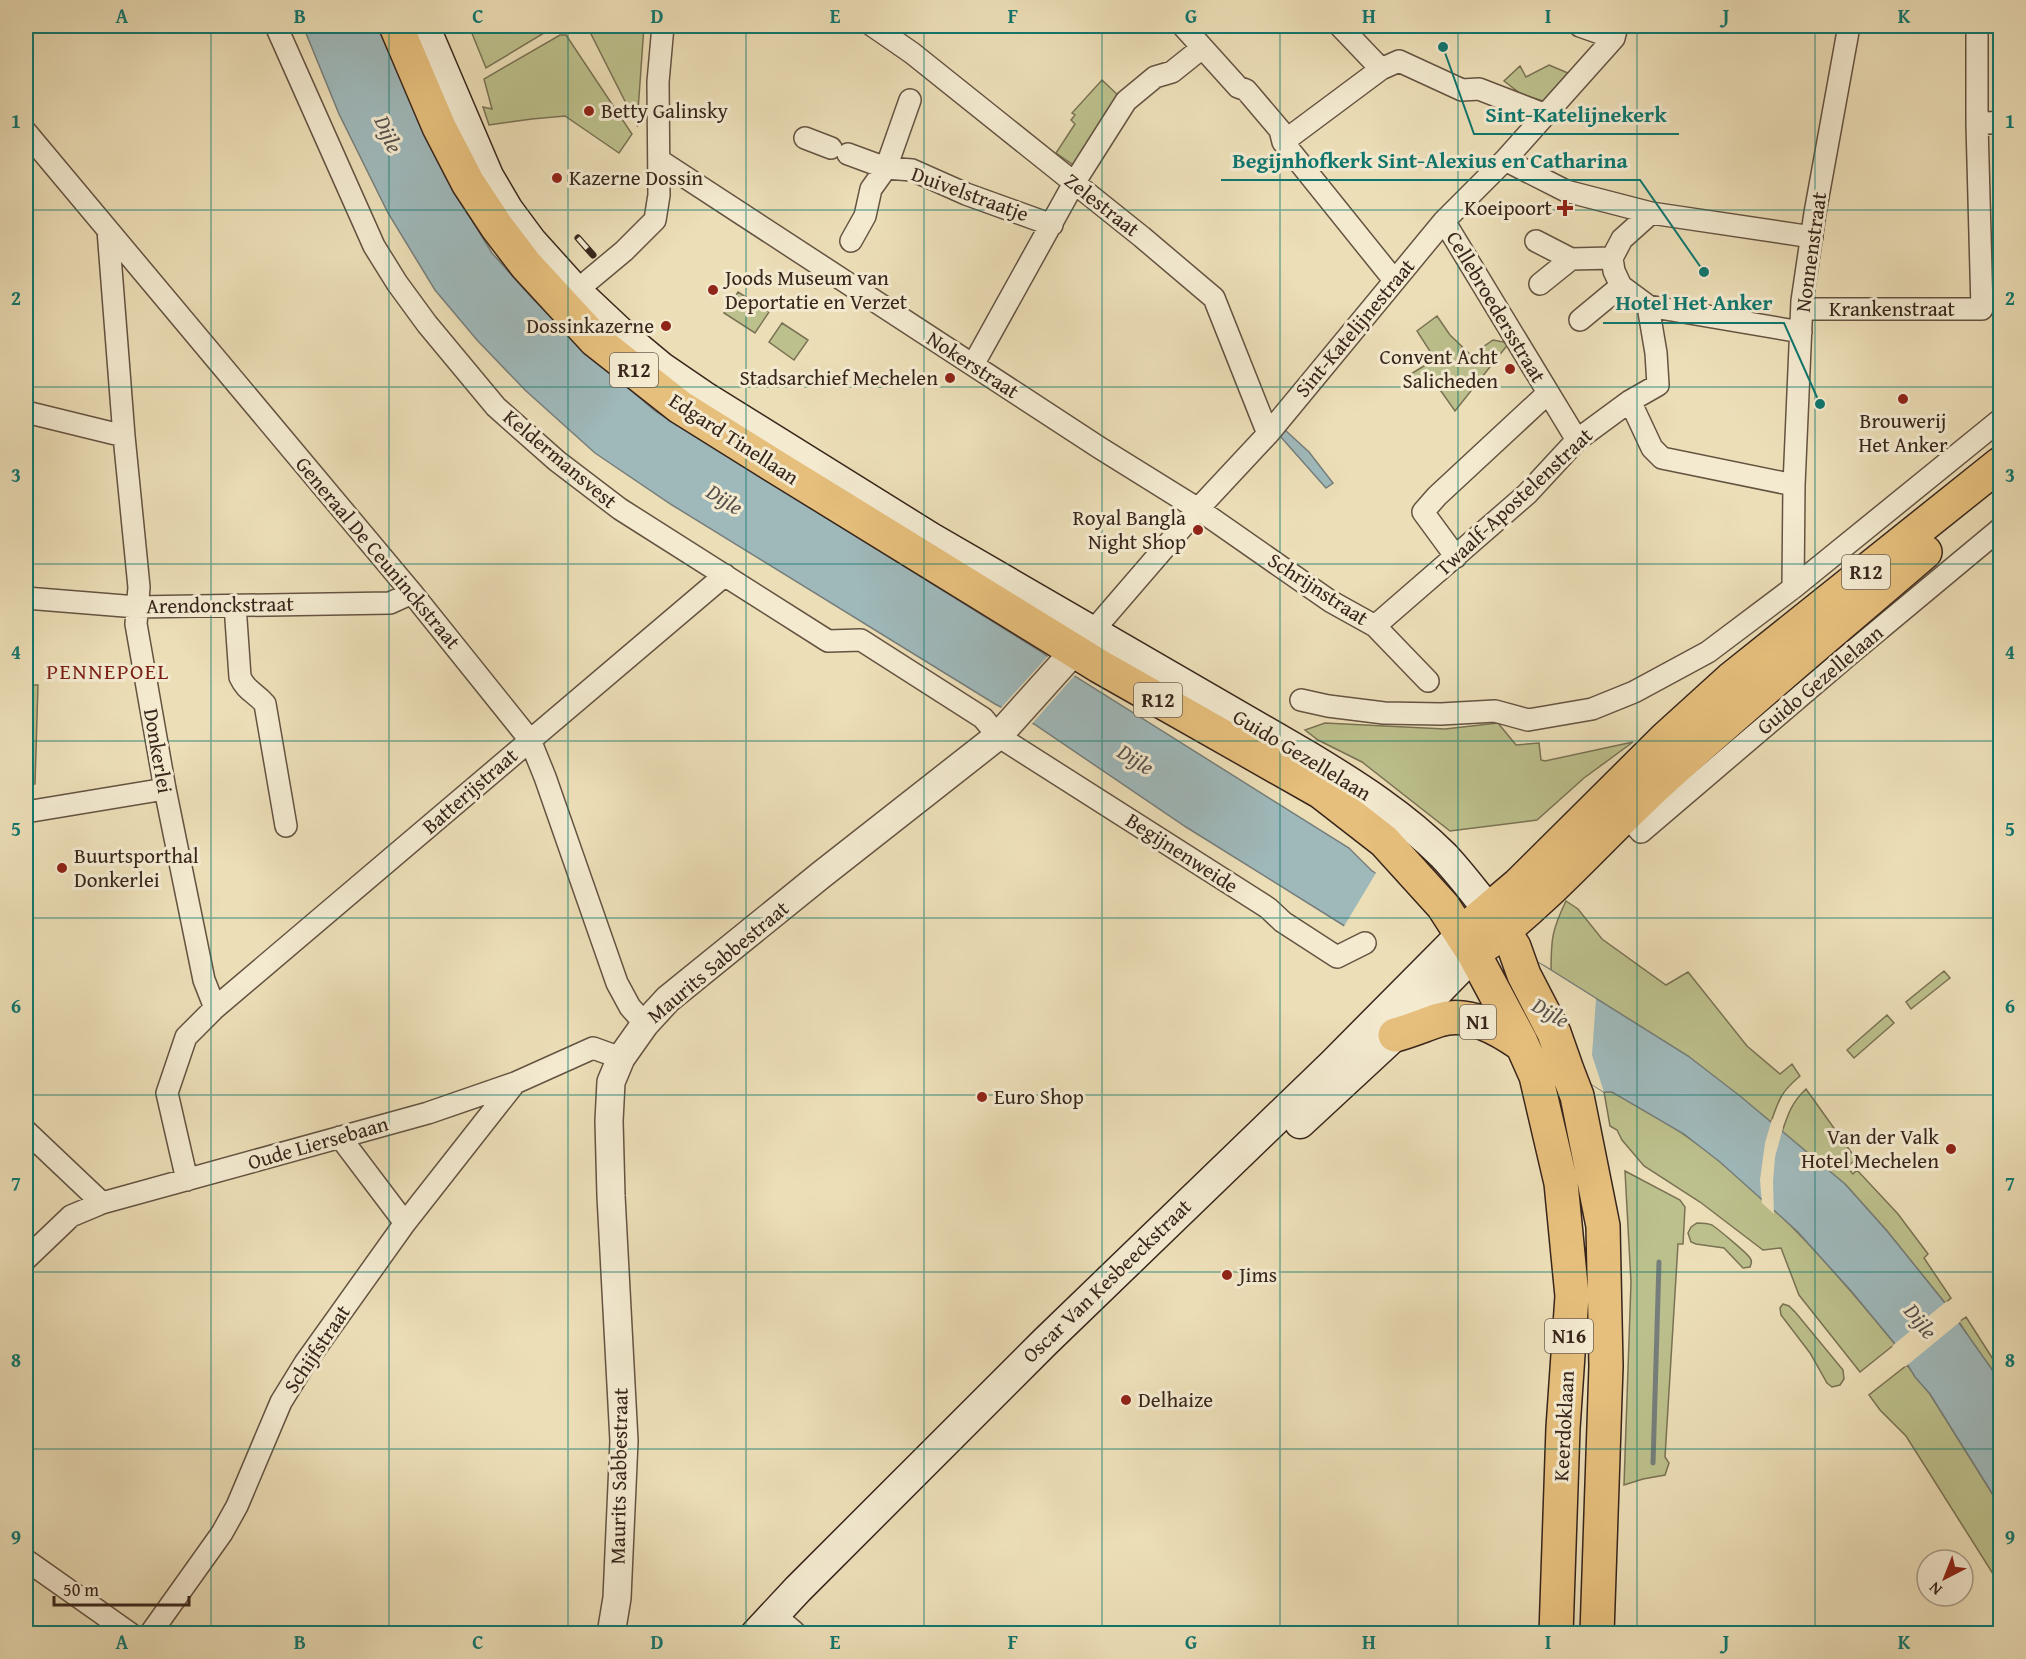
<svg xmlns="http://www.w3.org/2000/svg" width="2026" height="1659" viewBox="0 0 2026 1659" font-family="'Gentium Book Plus',serif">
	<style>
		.green { fill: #bcc08c; stroke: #7a7254; stroke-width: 1.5 }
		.water { fill: #9fb9bb; stroke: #767e7b; stroke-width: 1.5 }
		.pier { fill: #ecdeb7 }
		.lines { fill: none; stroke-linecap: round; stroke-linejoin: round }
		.stream { stroke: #767e7b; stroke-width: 5 }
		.minor-casing { stroke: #655342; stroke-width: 24 }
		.tertiary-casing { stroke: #655342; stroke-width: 30 }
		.secondary-casing { stroke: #38251b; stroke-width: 33 }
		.primary-casing { stroke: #38251b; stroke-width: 36 }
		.minor { stroke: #f3ead0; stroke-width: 21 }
		.tertiary { stroke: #f3ead0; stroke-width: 27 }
		.secondary { stroke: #f3ead0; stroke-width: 30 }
		.primary { stroke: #e6bf7c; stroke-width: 33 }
		.rail-casing { stroke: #38251b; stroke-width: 7 }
		.rail { stroke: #f3ead0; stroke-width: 4.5; stroke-dasharray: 14; stroke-linecap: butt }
		.grid { fill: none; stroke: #0f766e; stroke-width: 1.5; stroke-opacity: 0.55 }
		.poi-dot { fill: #8f2418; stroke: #f3ead0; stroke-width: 2 }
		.labels { text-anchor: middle; stroke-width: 6; stroke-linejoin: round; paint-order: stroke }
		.shield { fill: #f3ead0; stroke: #706051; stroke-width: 1.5 }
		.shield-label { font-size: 20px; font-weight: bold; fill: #38251b }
		.poi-label { font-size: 21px; fill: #38251b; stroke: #f3ead0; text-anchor: start }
		.street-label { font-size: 21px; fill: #38251b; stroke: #f3ead0 }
		.water-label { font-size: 22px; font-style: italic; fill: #57514b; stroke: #f3ead0 }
		.neighbourhood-label { font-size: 22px; letter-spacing: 1.5px; fill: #7a1f14; stroke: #f3ead0 }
		.leader { fill: none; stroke: #0f766e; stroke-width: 2 }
		.callout-dot { fill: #0f766e; stroke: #f3ead0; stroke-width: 2 }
		.callout-label { font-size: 22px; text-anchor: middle; font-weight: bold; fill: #0f766e; stroke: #f3ead0; stroke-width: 6; stroke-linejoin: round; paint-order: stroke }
		.neatline { fill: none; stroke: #0f766e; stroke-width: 2 }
		.grid-label { font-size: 20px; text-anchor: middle; font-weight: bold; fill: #0f766e }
	</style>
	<rect width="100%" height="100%" fill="#ecdeb7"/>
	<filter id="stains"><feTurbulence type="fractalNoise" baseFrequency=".00333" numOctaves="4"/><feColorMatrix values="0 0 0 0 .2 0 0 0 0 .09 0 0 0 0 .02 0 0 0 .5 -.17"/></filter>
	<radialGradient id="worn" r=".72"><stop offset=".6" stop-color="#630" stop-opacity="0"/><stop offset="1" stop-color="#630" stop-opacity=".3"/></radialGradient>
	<path class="green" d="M 469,26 L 546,26 L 549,30 L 486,68 Z
		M 592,26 L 644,26 L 637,125 L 588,28 Z
		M 560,35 L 566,35 L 632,134 L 619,153 L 565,116 L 532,119 L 489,125 L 483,107 L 492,109 L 484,79 Z
		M 1549,65 L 1568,73 L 1543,101 L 1521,94 L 1504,81 L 1520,66 L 1526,77 Z
		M 1102,80 L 1121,98 L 1075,166 L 1056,153 L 1075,124 L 1071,120 L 1075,115 L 1072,113 Z
		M 738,292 L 769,312 L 755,333 L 724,313 Z
		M 1437,316 L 1450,335 L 1474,358 L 1485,351 L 1483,347 L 1493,340 L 1509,343 L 1455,411 L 1436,384 L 1424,389 L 1411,374 L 1435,359 L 1417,331 Z
		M 782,323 L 808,340 L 794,360 L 769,342 Z
		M 26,685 L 38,685 L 35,784 L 26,786 Z
		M 1325,723 L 1445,729 L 1498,723 L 1516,745 L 1539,743 L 1541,760 L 1545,761 L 1633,742 L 1584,778 L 1537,820 L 1450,831 L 1362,762 L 1318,740 L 1305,730 Z
		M 1566,901 L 1578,909 L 1602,939 L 1666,985 L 1688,972 L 1747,1046 L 1780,1074 L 1792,1064 L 1800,1076 C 1781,1092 1779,1099 1771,1122 L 1688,1056 L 1551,971 C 1551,939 1552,930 1566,901 Z
		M 1944,971 L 1950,978 L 1911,1009 L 1906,1002 Z
		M 1887,1015 L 1894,1023 L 1854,1058 L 1847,1050 Z
		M 1806,1089 L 1856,1159 L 1847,1167 L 1853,1174 L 1857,1170 L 1898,1214 L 1928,1254 L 1924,1258 L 1951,1298 L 1945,1303 L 1887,1231 L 1846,1185 L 1782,1132 C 1788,1114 1792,1102 1806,1089 Z
		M 1604,1092 L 1612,1092 C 1636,1105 1661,1118 1683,1134 C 1766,1191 1832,1267 1895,1344 L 1860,1372 L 1799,1295 L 1781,1248 L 1763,1250 L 1700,1202 L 1644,1166 L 1622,1140 L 1617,1130 L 1610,1126 Z
		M 1625,1171 L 1680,1200 L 1685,1207 L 1683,1244 L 1678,1244 L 1665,1457 L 1669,1463 L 1665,1475 L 1643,1479 L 1624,1485 L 1631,1282 Z
		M 1697,1223 C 1703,1223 1707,1223 1712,1225 C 1718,1229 1747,1253 1750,1258 C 1753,1262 1751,1263 1750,1267 L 1743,1268 L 1724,1248 L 1696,1244 L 1691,1242 L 1688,1233 L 1691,1227 Z
		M 1783,1304 L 1789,1306 L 1796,1313 L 1843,1370 L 1844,1379 L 1840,1385 L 1832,1387 L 1827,1383 L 1810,1353 L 1781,1315 L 1780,1308 Z
		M 1966,1317 L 2000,1370 L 2000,1384 L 1959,1322 Z
		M 1907,1365 L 1930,1394 L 2000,1506 L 2000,1585 L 1906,1436 L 1880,1410 L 1869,1395 Z"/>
	<path class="water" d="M 303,26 L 381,26 L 445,176 L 492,253 L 532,298 L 577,343 L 655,411 L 1040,651 L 1076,677 L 1349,848 L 1372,871 L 1546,967 L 1688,1056 L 1740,1096 L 1845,1184 L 1887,1231 L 1945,1303 L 1991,1368 L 2000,1384 L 2000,1506 L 1930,1394 L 1915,1377 L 1895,1344 L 1852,1292 L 1797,1231 L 1720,1162 L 1684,1134 L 1612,1092 L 1604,1092 L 1343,925 L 1186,827 L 1034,724 L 995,704 L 672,505 L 595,453 L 525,390 L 477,340 L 435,290 L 388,213 L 339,114 Z
		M 1285,430 L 1309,452 L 1333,483 L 1326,488 L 1280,436 Z"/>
	<path class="pier" d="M 1049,655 L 1076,674 L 1030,726 L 999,710 Z
		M 1351,846 L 1374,869 L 1502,940 L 1596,999 L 1592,1055 L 1604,1092 L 1343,928 L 1376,873 Z
		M 1772,1119 L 1783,1128 L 1775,1157 L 1773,1182 L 1774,1214 L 1762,1203 L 1760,1180 L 1765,1143 Z
		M 1947,1301 L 1961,1321 L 1905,1367 L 1892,1346 Z"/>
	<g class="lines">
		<path class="stream" d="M 1653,1463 L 1659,1262"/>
		<defs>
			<path id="minor" d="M 276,26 L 374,246 L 397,283 L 427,324 L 496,407 L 557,461 L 620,509 L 828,641 L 861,640 L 983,718 L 998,736 L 1268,908 L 1283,922 L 1337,957 L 1365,943
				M 873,26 L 912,53 L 1142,237 L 1214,298 L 1268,434
				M 1183,26 L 1238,87 L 1246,90 L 1280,130 L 1283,142 L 1394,280
				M 1340,26 L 1381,69
				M 1580,26 L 1614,38
				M 1977,124 L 2000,122
				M 26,132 L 412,593 L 530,740 L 545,777 L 617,983 L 630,1007 L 645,1024
				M 805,138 L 831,148
				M 1283,142 L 1381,69 L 1399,61 L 1462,90 L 1479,89 L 1546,115
				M 848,154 L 886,168 L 912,170 L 966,194 L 1052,225
				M 659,160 L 1100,448 L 1198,509 L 1330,601 L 1375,626 L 1428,681
				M 1505,160 L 1566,191 L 1651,213 L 1812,237
				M 1651,213 L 1622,239 L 1612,258 L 1614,271 L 1621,286 L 1648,306 L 1801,332
				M 1444,221 L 1577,440
				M 108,230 L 124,436 L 139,587 L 136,624 L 165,789 L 204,980 L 215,1008
				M 851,241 L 865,216 L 871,189 L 886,168 L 910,100
				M 1536,241 L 1571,259
				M 1540,284 L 1571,259 L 1612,258
				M 572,304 L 576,291 L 624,251 L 655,220 L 659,195 L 658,82 L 663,26
				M 1802,309 L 1982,309 L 1977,124 L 1977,26
				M 1580,320 L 1621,286
				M 973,365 L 1074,183 L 1126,101 L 1155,77 L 1172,72 L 1202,48
				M 1630,401 L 1652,448 L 1662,458 L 1794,485
				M 26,412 L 124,436
				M 1456,557 L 1423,512 L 1437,496 L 1548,393
				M 1793,588 L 1794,485 L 1802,301 L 1815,213 L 1849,26
				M 26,598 L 137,607 L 390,603 L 412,593
				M 235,605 L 240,677 C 247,692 255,692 265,704 L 286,826
				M 1375,626 L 1527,494 L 1577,440 L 1630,401 L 1658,385 L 1656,353 L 1648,306
				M 1092,632 L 1198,509 L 1268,434 L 1444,221 L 1505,160 L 1614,38 L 1617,26
				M 1301,700 L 1328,706 L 1384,713 L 1441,714 L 1495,711 L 1528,720 L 1592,709 L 1634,692 L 1708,652 L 1793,588 L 2000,420
				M 1619,807 L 1641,832 L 1845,658 L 2000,529
				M 26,812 L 165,789
				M 26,1131 L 102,1203
				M 340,1137 L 405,1223
				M 187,1180 L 167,1093 L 186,1037 L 215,1008 L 725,575
				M 26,1259 L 71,1216 L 102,1203 L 428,1113 L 515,1083 L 593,1048 L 621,1058
				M 26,1560 L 131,1634
				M 150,1634 L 222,1533 L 237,1506 L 281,1402 L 305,1363 L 405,1223 L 515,1083"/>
			<path id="tertiary" d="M 771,1616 L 792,1634
				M 611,1634 L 617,1598 L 624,1441 L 611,1196 L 609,1121 L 611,1082 L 621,1058 L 645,1024 L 668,999 L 821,875 L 998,736 L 1087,637"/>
			<path id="secondary" d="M 424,26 L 488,176 L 508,210 L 531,241 L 576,291 L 626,338 L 662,368 L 703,396 L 931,538 L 1309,757 C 1357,786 1404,816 1444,856 C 1460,873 1474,892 1489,910
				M 1300,1123 L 1395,1035 L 1474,954
				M 756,1634 L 798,1589 L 1045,1342 L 1333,1064 L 1462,934"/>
			<path id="primary" d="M 396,26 L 439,127 L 468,183 L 497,227 L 526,265 L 595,340 L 680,407 L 768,462 L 1099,666 L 1321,792 L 1384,841 L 1443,906 L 1474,954 L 1520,1040 L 1536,1076 L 1561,1183 L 1572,1296 L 1563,1428 L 1556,1634
				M 1489,910 L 1514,947 L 1524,975 L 1554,1033 L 1567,1070 L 1577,1096 L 1603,1226 L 1606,1366 L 1597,1634
				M 1473,923 L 1519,884 L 1666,738 L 1731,679 L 2000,464
				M 1488,943 C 1550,896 1602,835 1660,782 C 1746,703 1837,628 1925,552
				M 1395,1035 C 1410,1031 1424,1025 1439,1020 C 1469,1011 1499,1029 1522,1045"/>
		</defs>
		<use href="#minor" class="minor-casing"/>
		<use href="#tertiary" class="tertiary-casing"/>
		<use href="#secondary" class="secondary-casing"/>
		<use href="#primary" class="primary-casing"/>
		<use href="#minor" class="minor"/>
		<use href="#tertiary" class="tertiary"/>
		<use href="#secondary" class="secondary"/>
		<use href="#primary" class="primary"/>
		<defs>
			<path id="rail" d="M 578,238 L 593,255"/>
		</defs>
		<use href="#rail" class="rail-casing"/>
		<use href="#rail" class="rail"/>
	</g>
	<path class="grid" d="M 211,26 L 211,1634M 389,26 L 389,1634M 568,26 L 568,1634M 746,26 L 746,1634M 924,26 L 924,1634M 1102,26 L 1102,1634M 1280,26 L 1280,1634M 1458,26 L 1458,1634M 1637,26 L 1637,1634M 1815,26 L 1815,1634M 26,210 L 2000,210M 26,387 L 2000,387M 26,564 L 2000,564M 26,741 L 2000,741M 26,918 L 2000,918M 26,1095 L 2000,1095M 26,1272 L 2000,1272M 26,1449 L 2000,1449"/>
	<g class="poi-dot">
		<circle cx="589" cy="111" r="6"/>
		<circle cx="557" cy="178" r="6"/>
		<path d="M1562 199h6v6h6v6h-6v6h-6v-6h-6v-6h6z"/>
		<circle cx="713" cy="290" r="6"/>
		<circle cx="666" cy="326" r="6"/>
		<circle cx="1510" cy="369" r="6"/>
		<circle cx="950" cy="378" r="6"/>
		<circle cx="1903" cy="399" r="6"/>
		<circle cx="1198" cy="530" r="6"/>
		<circle cx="62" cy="868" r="6"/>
		<circle cx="982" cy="1097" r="6"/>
		<circle cx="1951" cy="1149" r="6"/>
		<circle cx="1227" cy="1275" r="6"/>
		<circle cx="1126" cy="1400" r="6"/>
	</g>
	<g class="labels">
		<g class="shield">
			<rect x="610" y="353" width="48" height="34" rx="4.5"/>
			<rect x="1842" y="555" width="48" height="34" rx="4.5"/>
			<rect x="1134" y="683" width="48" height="34" rx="4.5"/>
			<rect x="1460" y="1005" width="36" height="34" rx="4.5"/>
			<rect x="1545" y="1319" width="48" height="34" rx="4.5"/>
		</g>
		<g class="shield-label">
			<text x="634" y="377">R12</text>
			<text x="1866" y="579">R12</text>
			<text x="1158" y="707">R12</text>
			<text x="1478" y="1029">N1</text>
			<text x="1569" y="1343">N16</text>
		</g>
		<g class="poi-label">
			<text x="601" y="118">Betty Galinsky</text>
			<text x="569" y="185">Kazerne Dossin</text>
			<text x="1552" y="215" text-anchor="end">Koeipoort</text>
			<text x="725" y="285">Joods Museum van<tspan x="725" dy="24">Deportatie en Verzet</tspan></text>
			<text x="654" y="333" text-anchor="end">Dossinkazerne</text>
			<text x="1498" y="364" text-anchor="end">Convent Acht<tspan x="1498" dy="24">Salicheden</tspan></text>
			<text x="938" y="385" text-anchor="end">Stadsarchief Mechelen</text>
			<text x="1903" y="428" text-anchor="middle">Brouwerij<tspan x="1903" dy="24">Het Anker</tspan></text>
			<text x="1186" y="525" text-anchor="end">Royal Bangla<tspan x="1186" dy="24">Night Shop</tspan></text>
			<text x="74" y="863">Buurtsporthal<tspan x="74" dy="24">Donkerlei</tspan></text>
			<text x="994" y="1104">Euro Shop</text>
			<text x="1939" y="1144" text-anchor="end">Van der Valk<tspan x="1939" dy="24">Hotel Mechelen</tspan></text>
			<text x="1239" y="1282">Jims</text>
			<text x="1138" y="1407">Delhaize</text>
		</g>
		<g class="street-label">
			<text transform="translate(970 194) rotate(20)" y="7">Duivelstraatje</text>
			<text transform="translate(1102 205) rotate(38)" y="7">Zelestraat</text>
			<text transform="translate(1811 252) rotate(-82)" y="7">Nonnenstraat</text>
			<text transform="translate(1496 307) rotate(59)" y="7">Cellebroedersstraat</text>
			<text x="1892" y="316">Krankenstraat</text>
			<text transform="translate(1355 328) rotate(-50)" y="7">Sint-Katelijnestraat</text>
			<text transform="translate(973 365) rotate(33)" y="7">Nokerstraat</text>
			<text transform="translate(734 439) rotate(33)" y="7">Edgard Tinellaan</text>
			<text transform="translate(560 459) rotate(40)" y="7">Keldermansvest</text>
			<text transform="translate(1514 502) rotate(-43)" y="7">Twaalf-Apostelenstraat</text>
			<text transform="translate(378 553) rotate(50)" y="7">Generaal De Ceuninckstraat</text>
			<text transform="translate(1318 589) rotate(33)" y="7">Schrijnstraat</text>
			<text transform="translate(220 605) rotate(-1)" y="7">Arendonckstraat</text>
			<text transform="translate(1820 680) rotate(-40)" y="7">Guido Gezellelaan</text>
			<text transform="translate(158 751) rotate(80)" y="7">Donkerlei</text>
			<text transform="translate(1302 755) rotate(31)" y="7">Guido Gezellelaan</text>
			<text transform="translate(470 791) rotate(-41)" y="7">Batterijstraat</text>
			<text transform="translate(1182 853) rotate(33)" y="7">Begijnenweide</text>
			<text transform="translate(718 962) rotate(-40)" y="7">Maurits Sabbestraat</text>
			<text transform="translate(318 1143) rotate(-16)" y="7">Oude Liersebaan</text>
			<text transform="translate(1107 1281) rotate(-44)" y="7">Oscar Van Kesbeeckstraat</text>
			<text transform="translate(317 1349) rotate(-56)" y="7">Schijfstraat</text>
			<text transform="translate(1564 1426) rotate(-87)" y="7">Keerdoklaan</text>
			<text transform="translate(619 1476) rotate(-89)" y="7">Maurits Sabbestraat</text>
		</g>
		<g class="water-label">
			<text transform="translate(389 134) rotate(66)" y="8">Dijle</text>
			<text transform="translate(725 499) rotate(32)" y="8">Dijle</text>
			<text transform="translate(1136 759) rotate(32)" y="8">Dijle</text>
			<text transform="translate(1551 1012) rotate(30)" y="8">Dijle</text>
			<text transform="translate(1921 1321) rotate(51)" y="8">Dijle</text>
		</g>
		<g class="neighbourhood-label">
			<text x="108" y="679">PENNEPOEL</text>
		</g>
	</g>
	<path class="leader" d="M1443 47L1474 134H1679M1704 272L1640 180H1221M1820 404L1784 323H1603"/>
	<g class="callout-dot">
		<circle cx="1443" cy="47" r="6"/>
		<circle cx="1704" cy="272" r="6"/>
		<circle cx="1820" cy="404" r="6"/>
	</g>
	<g class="callout-label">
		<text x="1576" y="122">Sint-Katelijnekerk</text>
		<text x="1430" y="168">Begijnhofkerk Sint-Alexius en Catharina</text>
		<text x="1694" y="310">Hotel Het Anker</text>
	</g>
	<rect width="2026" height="1659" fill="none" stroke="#ecdeb7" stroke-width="66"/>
	<g transform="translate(1945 1578) rotate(222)"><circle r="28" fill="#f3ead0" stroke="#a89b88" stroke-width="1.5"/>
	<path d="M0-4.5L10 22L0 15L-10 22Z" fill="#8f2418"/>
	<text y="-9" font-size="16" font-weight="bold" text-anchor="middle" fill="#38251b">N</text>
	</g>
	<path d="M54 1596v9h135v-9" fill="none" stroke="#38251b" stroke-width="3"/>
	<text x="63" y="1596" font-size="18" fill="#38251b" stroke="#f3ead0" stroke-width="4.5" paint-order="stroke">50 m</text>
	<rect x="33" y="33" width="1960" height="1593" class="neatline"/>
	<g class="grid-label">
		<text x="122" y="23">A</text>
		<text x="300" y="23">B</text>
		<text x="478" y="23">C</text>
		<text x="657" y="23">D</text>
		<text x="835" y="23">E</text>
		<text x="1013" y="23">F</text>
		<text x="1191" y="23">G</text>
		<text x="1369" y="23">H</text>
		<text x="1548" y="23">I</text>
		<text x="1726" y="23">J</text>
		<text x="1904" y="23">K</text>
		<text x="16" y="128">1</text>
		<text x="2010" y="128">1</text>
		<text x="16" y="305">2</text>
		<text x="2010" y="305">2</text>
		<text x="16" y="482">3</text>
		<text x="2010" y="482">3</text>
		<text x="16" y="659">4</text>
		<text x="2010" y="659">4</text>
		<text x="16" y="836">5</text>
		<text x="2010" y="836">5</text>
		<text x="16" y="1013">6</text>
		<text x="2010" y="1013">6</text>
		<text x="16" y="1190">7</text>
		<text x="2010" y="1190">7</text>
		<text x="16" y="1367">8</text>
		<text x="2010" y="1367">8</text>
		<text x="16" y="1544">9</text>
		<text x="2010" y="1544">9</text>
		<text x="122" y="1649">A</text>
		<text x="300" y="1649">B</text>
		<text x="478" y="1649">C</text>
		<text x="657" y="1649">D</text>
		<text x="835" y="1649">E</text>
		<text x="1013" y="1649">F</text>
		<text x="1191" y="1649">G</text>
		<text x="1369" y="1649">H</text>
		<text x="1548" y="1649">I</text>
		<text x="1726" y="1649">J</text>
		<text x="1904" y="1649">K</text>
	</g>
	<rect width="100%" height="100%" filter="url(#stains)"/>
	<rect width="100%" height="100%" fill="url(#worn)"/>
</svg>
